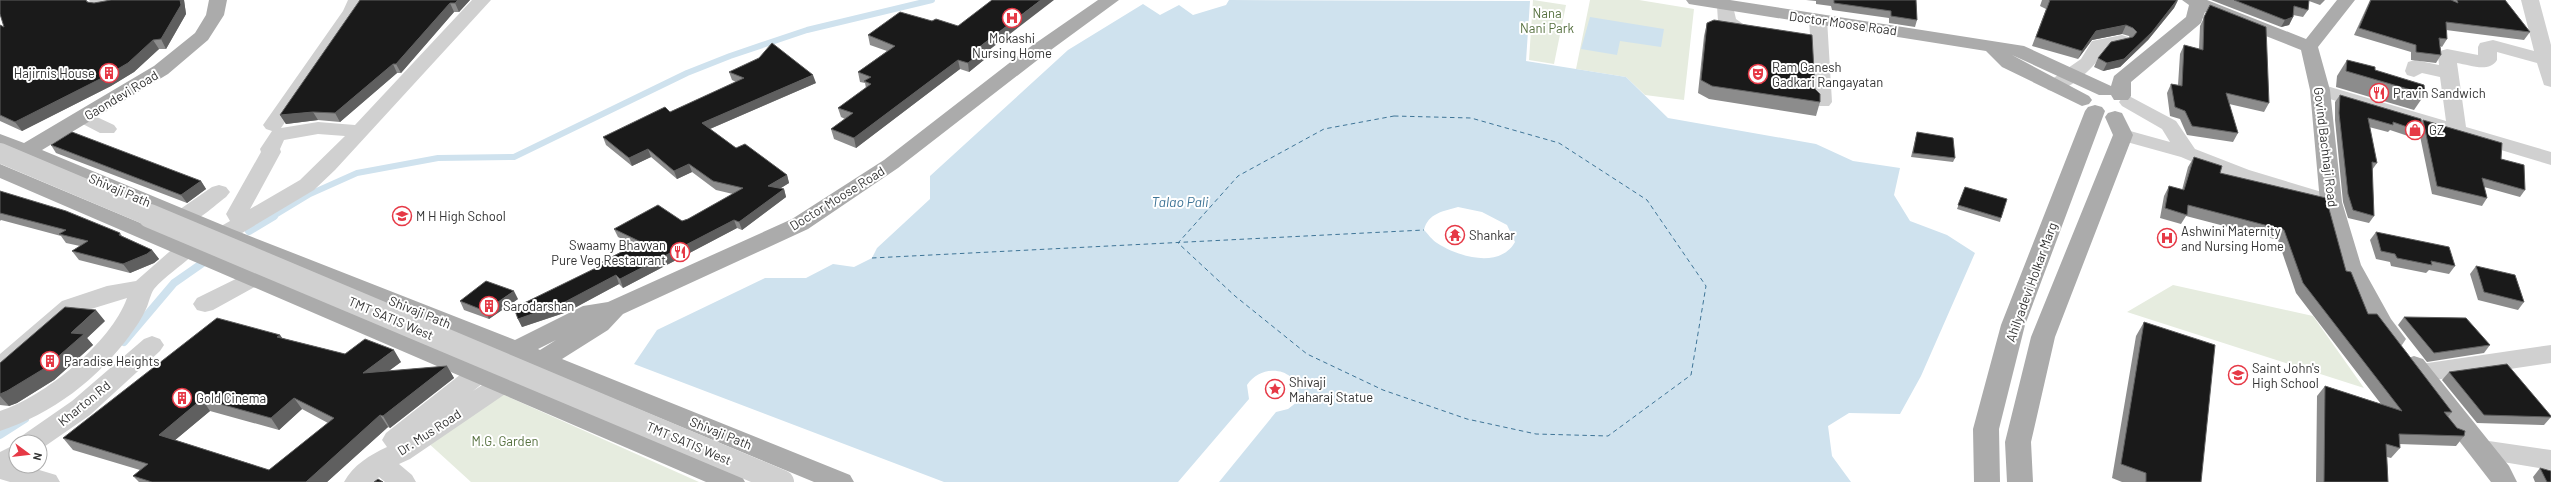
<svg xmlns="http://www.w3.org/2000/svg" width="2551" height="482" viewBox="0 0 2551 482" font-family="Barlow,sans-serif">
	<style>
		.green { fill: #e6ecdf }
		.water { fill: #cfe2ee; fill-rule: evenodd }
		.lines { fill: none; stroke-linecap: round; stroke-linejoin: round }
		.stream-far1 { stroke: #cfe2ee; stroke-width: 6 }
		.stream { stroke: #cfe2ee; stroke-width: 8 }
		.ferry { stroke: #3f7597; stroke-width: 1; stroke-dasharray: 4.5 3.5; stroke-linecap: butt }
		.minor { fill: #d0d0d0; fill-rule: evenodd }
		.major { fill: #ababab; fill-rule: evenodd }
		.minor-bridge-far1 { stroke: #d0d0d0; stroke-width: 20 }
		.minor-bridge { stroke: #d0d0d0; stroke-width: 24 }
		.wall { fill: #8c8c8c; fill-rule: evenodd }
		.shaded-wall { fill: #5f5f5f }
		.building { fill: #1a1a1a; stroke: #5f5f5f; fill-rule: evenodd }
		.labels { text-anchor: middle; stroke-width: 4; stroke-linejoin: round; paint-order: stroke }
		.park-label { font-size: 13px; fill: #56703f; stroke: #fff }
		.street-label { font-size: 13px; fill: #333; stroke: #fff }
		.poi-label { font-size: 13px; fill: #333; stroke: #fff; text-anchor: start }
		.water-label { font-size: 14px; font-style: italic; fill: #3f7597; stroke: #fff }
	</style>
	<rect width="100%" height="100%" fill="#fff"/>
	<path class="green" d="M 1533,0 L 1566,5 L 1554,64 L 1529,60 Z
		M 1590,0 L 1639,0 L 1694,9 L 1684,100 L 1645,95 L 1626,77 L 1576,69 Z
		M 2173,285 L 2313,316 L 2364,388 L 2127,312 Z
		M 502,394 L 699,482 L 471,482 L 426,441 Z"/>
	<path class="water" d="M 1229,0 L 1530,1 L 1526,61 L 1626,77 L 1668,118 L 1816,144 L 1853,161 L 1900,168 L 1894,195 L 1910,221 L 1947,235 L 1975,253 L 1921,376 L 1900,414 L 1849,413 L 1828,426 L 1832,456 L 1851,482 L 1219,482 L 1276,412 L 1288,409 L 1297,402 C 1304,368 1263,361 1247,385 L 1249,399 L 1178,482 L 944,482 L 634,364 L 657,330 L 765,278 L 806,278 L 833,264 L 854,267 L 872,258 L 877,248 L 930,199 L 930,176 L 1068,50 L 1143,4 L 1160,15 L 1179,5 L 1193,15 L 1226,5 ZM 1458,207 L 1482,212 L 1507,225 L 1515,242 C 1500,269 1458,257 1437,243 C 1432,240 1428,234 1424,230 C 1428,213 1444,211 1458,207 Z
		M 1590,17 L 1664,29 L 1661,47 L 1620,41 L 1617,55 L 1581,49 Z"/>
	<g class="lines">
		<path class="stream-far1" d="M 272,217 L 310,194 L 357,173 L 438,158 L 514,157 L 687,73 L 730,56 L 807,30 L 932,0"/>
		<path class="stream" d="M 249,231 L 274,216
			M 124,342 L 174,283 L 207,260
			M 0,435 L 25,419"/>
		<path class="ferry" d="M 1394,116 L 1471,118 L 1559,143 L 1647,200 L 1706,286 L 1691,375 L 1608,436 L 1536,434 L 1467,419 L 1383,390 L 1307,354 L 1235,296 L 1178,243 L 1238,176 L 1324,129 Z
			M 872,258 L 1424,230"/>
		<path class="minor" d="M 89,0 L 136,0 L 133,4 L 100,11 L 94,10 Z
			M 348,0 L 366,0 L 361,12 L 281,128 L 318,122 L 355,125 L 472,0 L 491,0 L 335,170 L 314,190 L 232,239 L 224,241 L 216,239 L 213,234 L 216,229 L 230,221 L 226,214 L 261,152 L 260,149 L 272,131 L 266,129 L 263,125 L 343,11 ZM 318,134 L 345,136 L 300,180 L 250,209 L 281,152 L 280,149 L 284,140 Z
			M 2521,0 L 2539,0 L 2551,45 L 2551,87 L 2544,85 L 2537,63 L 2497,52 L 2497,60 C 2489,73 2470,65 2457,63 L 2466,127 L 2551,152 L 2551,165 L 2313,94 L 2310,90 L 2313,86 L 2320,84 L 2446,121 L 2440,77 L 2422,73 L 2414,77 L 2407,75 L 2405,71 L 2408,62 L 2415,60 L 2439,65 L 2438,55 L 2440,51 L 2447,49 L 2478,55 L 2478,47 L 2480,43 L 2493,40 L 2534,51 Z
			M 1726,1 L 1732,2 L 1736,19 L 1746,26 L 1810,35 L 1809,19 L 1812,15 L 1824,15 L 1827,19 L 1832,102 L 1829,106 L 1815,106 L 1812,102 L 1810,46 L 1735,35 L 1718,21 L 1717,6 L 1720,2 Z
			M 2122,35 L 2128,37 L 2131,41 L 2128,45 L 2106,49 C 2096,65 2069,95 2048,90 L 2045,86 L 2048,82 L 2081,59 L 2092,41 Z
			M 2129,96 L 2176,121 L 2195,149 L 2249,170 L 2325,193 L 2328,198 L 2325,203 L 2317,205 L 2309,203 L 2235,180 L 2181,157 L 2116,139 L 2113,135 L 2116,131 L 2123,129 L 2170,142 L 2162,129 L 2122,106 L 2119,102 L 2122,98 Z
			M 84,111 L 114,125 L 117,129 L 114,133 L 100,133 L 77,121 L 74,117 L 77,113 Z
			M 219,185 L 226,187 L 230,192 L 226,197 C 212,207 195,227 176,222 L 173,217 L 176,212 L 212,187 Z
			M 185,243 L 193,245 L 196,250 L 193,255 C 180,267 165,276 154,289 C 150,295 149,303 146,309 C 142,318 136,327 130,335 C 98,379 52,414 0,431 L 0,411 C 44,397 111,343 127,298 L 78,313 L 9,373 L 0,376 L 0,354 L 62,301 L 107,286 L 136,281 L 177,245 Z
			M 252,271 L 260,274 L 263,279 L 260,284 L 213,310 L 205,312 L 197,310 L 193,304 L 197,298 Z
			M 152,336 L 160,339 L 164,345 L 160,351 L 90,415 L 41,449 L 40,442 L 19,442 L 23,435 L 72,401 L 144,339 Z
			M 2551,345 L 2551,363 L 2421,382 L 2412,379 L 2409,373 L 2412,367 L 2421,364 Z
			M 479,364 L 488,367 L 491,373 L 488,379 L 473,391 C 486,383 495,373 511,378 L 514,384 L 511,390 L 410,459 L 399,464 L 412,475 L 416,482 L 385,482 L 379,477 L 374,482 L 344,482 C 353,465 370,455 387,447 L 382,440 L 386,433 L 470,367 Z
			M 2482,440 L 2551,450 L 2551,470 L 2473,457 L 2469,450 L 2473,443 Z
			M 16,444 L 16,466 L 26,466 L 56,475 L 60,482 L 10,482 L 0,479 L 0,452 Z"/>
		<path class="major" d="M 209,0 L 227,0 L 224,15 L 208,40 L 168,74 L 42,150 L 232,229 L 515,340 L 583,306 L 608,302 L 792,219 L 884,160 L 1030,47 L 1098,0 L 1119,0 L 1044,55 L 898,168 L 808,229 L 623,314 L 608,330 L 562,359 L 850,475 L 854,482 L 814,482 L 544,370 L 532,375 L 523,372 L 520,366 L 522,362 C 515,359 508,363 499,360 L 496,354 L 497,352 L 216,239 L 27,159 L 17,162 L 10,160 L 7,156 L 10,152 L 0,147 L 0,134 L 24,143 L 154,66 L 195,33 L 206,15 ZM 556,340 L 540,350 L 538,349 Z
			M 1686,0 L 1730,0 L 2024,46 L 2111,86 L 2114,76 L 2186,17 L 2189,5 L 2182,0 L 2207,0 L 2306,39 L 2337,0 L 2355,0 L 2318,47 L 2330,90 L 2342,202 L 2361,265 L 2391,319 L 2406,339 L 2402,345 L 2394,347 L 2386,345 L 2370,324 L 2339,265 L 2320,202 L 2310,90 L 2301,50 L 2205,12 L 2201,23 L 2131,82 L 2131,96 L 2128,100 L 2114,100 L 2111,95 L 2099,95 L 2012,55 L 2089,96 L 2092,100 L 2089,104 L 2082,106 L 2002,67 L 1986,51 L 1695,5 L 1689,4 Z
			M 2095,105 L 2102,107 L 2105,111 L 2025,325 L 1999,429 L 2000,482 L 1974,482 L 1973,429 L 2001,325 L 2085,111 L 2088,107 Z
			M 2115,111 L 2122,113 L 2133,135 L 2055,337 L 2031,442 L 2033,482 L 2007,482 L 2005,442 L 2031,337 L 2113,135 L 2105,117 L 2108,113 Z
			M 0,164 L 741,475 L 745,482 L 706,482 L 0,178 Z
			M 2414,356 L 2423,359 L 2509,466 L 2517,482 L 2491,482 L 2405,371 L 2402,365 L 2405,359 Z"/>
		<path class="minor-bridge-far1" d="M 0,153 L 152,217"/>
		<path class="minor-bridge" d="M 150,216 L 782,482"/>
	</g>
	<path class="wall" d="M 111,0 L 184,0 L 186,14 L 166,49 L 159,49 L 134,72 L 111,86 L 22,131 L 0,121 L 0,25 L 4,27 L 88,1 L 88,2 L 94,3 Z
		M 360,0 L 470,0 L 459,12 L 454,12 L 401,73 L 397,73 L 340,122 L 318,120 L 286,124 L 280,115 Z
		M 1806,0 L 1916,0 L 1917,20 L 1915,27 L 1889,23 L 1889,18 L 1832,10 L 1831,6 L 1816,4 L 1816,1 Z
		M 2042,0 L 2178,0 L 2174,8 L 2148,40 L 2120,67 L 2103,71 L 2094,67 L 2098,58 L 2130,38 L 2129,36 L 2122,34 L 2092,40 L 2078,59 L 2032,46 L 2046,9 L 2040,6 Z
		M 2211,0 L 2325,0 L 2320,5 L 2309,1 L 2308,10 L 2303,17 L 2293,15 L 2293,17 L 2289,25 L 2281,27 Z
		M 2370,0 L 2505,0 L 2530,32 L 2524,40 L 2446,30 L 2447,39 L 2442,47 L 2440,46 L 2441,55 L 2436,63 L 2411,60 L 2411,52 L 2354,35 Z
		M 2210,5 L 2269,103 L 2264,112 L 2229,104 L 2238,133 L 2233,142 L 2187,135 L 2180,119 L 2170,116 L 2167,93 L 2171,84 L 2178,85 L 2180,54 L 2184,45 L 2199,49 L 2200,26 Z
		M 1707,23 L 1815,89 L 1820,102 L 1816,116 L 1709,99 L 1698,93 L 1704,36 Z
		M 868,35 L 984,54 L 985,59 L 969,72 L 960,69 L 856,148 L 834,139 L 831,129 L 845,119 L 841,117 L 838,108 L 866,88 L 865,83 L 860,82 L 858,72 L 887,51 L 870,45 Z
		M 2347,60 L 2425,94 L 2414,110 L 2336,87 L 2337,76 Z
		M 729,72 L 816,83 L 710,129 L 736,148 L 787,175 L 789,183 L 781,188 L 784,189 L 786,197 L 742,230 L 737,228 L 623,288 L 619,284 L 567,312 L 522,327 L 518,319 L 603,264 L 602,262 L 634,245 L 618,237 L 614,229 L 682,221 L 688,219 L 733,194 L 716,190 L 692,172 L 677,179 L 651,157 L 632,166 L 606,145 L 603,137 L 670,112 L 736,82 L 732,80 Z
		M 2340,95 L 2421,123 L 2423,120 L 2501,159 L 2525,190 L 2520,197 L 2484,187 L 2487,198 L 2482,206 L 2432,194 L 2420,136 L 2417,139 L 2390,130 L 2388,132 L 2369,127 L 2377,163 L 2372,170 L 2374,216 L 2369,223 L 2348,218 L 2343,202 L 2335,120 L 2335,102 Z
		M 1917,132 L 1955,158 L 1953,162 L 1911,157 L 1916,136 Z
		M 51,145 L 201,181 L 206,189 L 187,203 L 56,153 Z
		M 2194,157 L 2220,173 L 2346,271 L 2368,314 L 2452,412 L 2448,417 L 2457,428 L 2464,436 L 2456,446 L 2399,444 L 2400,448 L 2391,458 L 2387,457 L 2388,482 L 2316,482 L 2317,396 L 2325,386 L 2381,404 L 2296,293 L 2278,240 L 2186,216 L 2181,224 L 2160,218 L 2164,196 L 2169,186 L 2182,190 L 2188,167 Z
		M 1965,187 L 2001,218 L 2000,222 L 1957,209 Z
		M 0,191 L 120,233 L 122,236 L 152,250 L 159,259 L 154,263 L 130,273 L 79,260 L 72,251 L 80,246 L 66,243 L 61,236 L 1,220 L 0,221 Z
		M 2376,232 L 2455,266 L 2449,274 L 2429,270 L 2426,273 L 2391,266 L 2390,262 L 2376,259 L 2370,240 Z
		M 2476,266 L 2524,302 L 2518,310 L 2478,300 L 2470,274 Z
		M 518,299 L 489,319 L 464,310 L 460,301 Z
		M 2404,317 L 2490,345 L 2484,353 L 2427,362 L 2398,325 Z
		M 105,321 L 87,338 L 93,345 L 54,380 L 17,403 L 9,406 L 0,405 L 0,363 Z
		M 2144,322 L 2201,482 L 2122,482 L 2112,478 L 2136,336 Z
		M 280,335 L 282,338 L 345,354 L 401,362 L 388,371 L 447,366 L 454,378 L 390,428 L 388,427 L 327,482 L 139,482 L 133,476 L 140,470 L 73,450 L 63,438 ZM 302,409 L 328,423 L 269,470 L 175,440 L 210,411 L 279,430 Z
		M 2449,372 L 2551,416 L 2551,417 L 2544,425 L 2477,423 L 2442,380 Z
		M 2540,468 L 2551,482 L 2535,482 L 2533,477 Z"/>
	<path class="shaded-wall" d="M 180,0 L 184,0 L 186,14 L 166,49 L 161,39 Z
		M 458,0 L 470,0 L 459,12 L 455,3 Z
		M 1041,0 L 1054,0 L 984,54 L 985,59 L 969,72 L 968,63 L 978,48 Z
		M 2178,0 L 2174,8 L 2148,40 L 2120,67 L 2103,71 L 2107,63 Z
		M 450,3 L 454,12 L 401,73 L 396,64 Z
		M 2293,17 L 2289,25 L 2281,27 L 2285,20 Z
		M 2126,25 L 2122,34 L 2092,40 L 2078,59 L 2082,51 L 2096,31 Z
		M 153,40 L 159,49 L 134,72 L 111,86 L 22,131 L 15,122 Z
		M 958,60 L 960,69 L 856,148 L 854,138 Z
		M 393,64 L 397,73 L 340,122 L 335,113 Z
		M 813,75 L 816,83 L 705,131 L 702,123 Z
		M 313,112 L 318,120 L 286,124 L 280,115 Z
		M 648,149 L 651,157 L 632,166 L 629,158 Z
		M 689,164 L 692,172 L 677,179 L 674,171 Z
		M 787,175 L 789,183 L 771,194 L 768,186 Z
		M 201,181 L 206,189 L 187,203 L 181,195 Z
		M 784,189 L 786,197 L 742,230 L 739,222 Z
		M 734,220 L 737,228 L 623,288 L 620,279 Z
		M 152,250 L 159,259 L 154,263 L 130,273 L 123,264 Z
		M 616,275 L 619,284 L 567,312 L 522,327 L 518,319 Z
		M 514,291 L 518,299 L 489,319 L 485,311 Z
		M 96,310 L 105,321 L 87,338 L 93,345 L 54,380 L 17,403 L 9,406 L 0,396 L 0,394 L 71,333 Z
		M 280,335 L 288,346 L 277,337 Z
		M 394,350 L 401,362 L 370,385 L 363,373 Z
		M 447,366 L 454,378 L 390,428 L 383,416 Z
		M 294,398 L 302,409 L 279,430 L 271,418 Z
		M 202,399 L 210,411 L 168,446 L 159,435 Z
		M 380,415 L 388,427 L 327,482 L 306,482 Z"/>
	<path class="building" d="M 0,0 L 86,0 L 87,2 L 94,3 L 111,0 L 180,0 L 181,5 L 161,39 L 153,40 L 128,63 L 104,77 L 15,122 L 0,115 L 0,25 L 4,27 L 0,14 Z
		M 360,0 L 458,0 L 455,3 L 450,3 L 396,64 L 393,64 L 335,113 L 313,112 L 280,115 Z
		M 992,0 L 1041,0 L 978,48 L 984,50 L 968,63 L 958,60 L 854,138 L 831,129 L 853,113 L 838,108 L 871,84 L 864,81 L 871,77 L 858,72 L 895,46 L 868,35 L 900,12 L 932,21 L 936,19 L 958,26 Z
		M 1834,0 L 1916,0 L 1917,20 L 1891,16 L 1891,11 L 1834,3 Z
		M 2049,0 L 2177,0 L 2152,32 L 2124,59 L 2107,63 L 2098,58 L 2111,42 L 2133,37 L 2137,32 L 2133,28 L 2126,25 L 2096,31 L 2082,51 L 2036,37 L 2050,0 Z
		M 2234,0 L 2309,0 L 2308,10 L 2294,6 L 2293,17 L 2285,20 Z
		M 2371,0 L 2451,0 L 2458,3 L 2457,0 L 2505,0 L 2530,32 L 2446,22 L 2447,39 L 2439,38 L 2441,55 L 2416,52 L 2416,45 L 2359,28 Z
		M 2210,5 L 2266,27 L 2269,103 L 2226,93 L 2238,133 L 2192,126 L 2185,111 L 2175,107 L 2171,84 L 2182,86 L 2184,45 L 2203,50 L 2204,17 Z
		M 1714,20 L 1812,35 L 1815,89 L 1820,94 L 1820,102 L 1712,86 L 1701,80 L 1707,23 Z
		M 772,43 L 813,75 L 702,123 L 736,148 L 745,144 L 787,175 L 768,186 L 784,189 L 739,222 L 734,220 L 620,279 L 616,275 L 563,303 L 518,319 L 514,308 L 604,264 L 602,262 L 641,242 L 614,229 L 658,205 L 682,221 L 688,219 L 743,188 L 713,181 L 689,164 L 674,171 L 648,149 L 629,158 L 603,137 L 665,107 L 670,112 L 744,78 L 729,72 L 759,58 Z
		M 2347,60 L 2375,67 L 2375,70 L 2424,85 L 2425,94 L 2346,71 Z
		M 2340,95 L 2421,119 L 2422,132 L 2393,122 L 2393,125 L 2368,118 L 2377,163 L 2372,162 L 2374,216 L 2353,210 L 2348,194 L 2339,113 Z
		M 2423,120 L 2502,143 L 2501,159 L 2524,165 L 2525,190 L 2482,178 L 2487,198 L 2437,186 Z
		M 72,132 L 201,181 L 181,195 L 51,145 Z
		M 1917,132 L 1953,138 L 1955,158 L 1913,153 Z
		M 2194,157 L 2222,166 L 2220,173 L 2326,198 L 2346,271 L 2351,272 L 2368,314 L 2377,314 L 2452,412 L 2444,412 L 2457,428 L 2465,431 L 2464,436 L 2399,434 L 2400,448 L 2386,444 L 2388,482 L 2324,482 L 2325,386 L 2402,411 L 2303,283 L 2284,230 L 2188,205 L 2187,215 L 2165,208 L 2169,186 L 2184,190 Z
		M 1965,187 L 2007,199 L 2001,218 L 1958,205 Z
		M 0,191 L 66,211 L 120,233 L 119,235 L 152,250 L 147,254 L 123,264 L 72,251 L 88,241 L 59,234 L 66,230 L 0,213 Z
		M 2376,232 L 2449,247 L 2455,266 L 2431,261 L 2432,265 L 2397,258 L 2395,254 L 2381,251 Z
		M 2476,266 L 2515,275 L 2524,302 L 2484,292 Z
		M 486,281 L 514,291 L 485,311 L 460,301 Z
		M 65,307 L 96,310 L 71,333 L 84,334 L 45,368 L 7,391 L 0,394 L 0,363 Z
		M 2404,317 L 2466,318 L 2490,345 L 2434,353 Z
		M 217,318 L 280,335 L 277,337 L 345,354 L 365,339 L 394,350 L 363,373 L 447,366 L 383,416 L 380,415 L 306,482 L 152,482 L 133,476 L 148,464 L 63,438 ZM 294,398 L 334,418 L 269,470 L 159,435 L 202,399 L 271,418 Z
		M 2144,322 L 2215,345 L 2201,482 L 2146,482 L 2146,473 L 2121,464 Z
		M 2507,364 L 2551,416 L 2551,417 L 2484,415 L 2449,372 Z
		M 2540,468 L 2551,471 L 2551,482 L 2547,482 Z
		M 378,479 L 383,482 L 374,482 Z"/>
	<defs>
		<symbol id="hospital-ring" viewBox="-11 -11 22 22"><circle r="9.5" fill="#fff" stroke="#e63946" stroke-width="1.5"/><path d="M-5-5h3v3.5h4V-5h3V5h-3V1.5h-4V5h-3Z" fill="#e63946"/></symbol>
		<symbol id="building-ring" viewBox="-11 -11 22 22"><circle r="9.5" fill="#fff" stroke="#e63946" stroke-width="1.5"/><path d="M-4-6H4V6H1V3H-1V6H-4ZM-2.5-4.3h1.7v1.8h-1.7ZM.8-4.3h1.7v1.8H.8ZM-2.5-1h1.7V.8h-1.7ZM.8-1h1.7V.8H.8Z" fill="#e63946"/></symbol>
		<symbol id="theatre-ring" viewBox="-11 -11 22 22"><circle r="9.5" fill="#fff" stroke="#e63946" stroke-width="1.5"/><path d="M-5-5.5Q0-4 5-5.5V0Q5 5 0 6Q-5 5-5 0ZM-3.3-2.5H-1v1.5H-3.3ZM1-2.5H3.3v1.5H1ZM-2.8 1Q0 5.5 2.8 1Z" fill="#e63946"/></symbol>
		<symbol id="restaurant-ring" viewBox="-11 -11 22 22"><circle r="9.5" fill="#fff" stroke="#e63946" stroke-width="1.5"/><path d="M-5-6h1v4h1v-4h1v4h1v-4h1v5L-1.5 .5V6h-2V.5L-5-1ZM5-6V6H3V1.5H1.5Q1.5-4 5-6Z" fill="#e63946"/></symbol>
		<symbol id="shop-ring" viewBox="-11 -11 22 22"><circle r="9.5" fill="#fff" stroke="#e63946" stroke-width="1.5"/><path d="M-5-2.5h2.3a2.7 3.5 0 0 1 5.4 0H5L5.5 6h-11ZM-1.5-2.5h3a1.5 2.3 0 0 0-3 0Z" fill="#e63946"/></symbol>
		<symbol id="school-ring" viewBox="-11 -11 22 22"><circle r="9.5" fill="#fff" stroke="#e63946" stroke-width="1.5"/><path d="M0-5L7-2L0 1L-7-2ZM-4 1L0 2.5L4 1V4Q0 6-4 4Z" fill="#e63946"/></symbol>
		<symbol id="temple-ring" viewBox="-11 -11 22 22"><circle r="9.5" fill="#fff" stroke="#e63946" stroke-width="1.5"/><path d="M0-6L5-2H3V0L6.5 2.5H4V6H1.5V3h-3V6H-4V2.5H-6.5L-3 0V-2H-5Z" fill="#e63946"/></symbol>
		<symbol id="sight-ring" viewBox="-11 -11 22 22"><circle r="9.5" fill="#fff" stroke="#e63946" stroke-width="1.5"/><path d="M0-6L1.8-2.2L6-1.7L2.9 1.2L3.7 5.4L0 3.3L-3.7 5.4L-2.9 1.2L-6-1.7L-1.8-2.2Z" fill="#e63946"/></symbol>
	</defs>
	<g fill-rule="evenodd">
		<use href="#hospital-ring" x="1001" y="7" width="22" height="22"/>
		<use href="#building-ring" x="98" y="62" width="22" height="22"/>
		<use href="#theatre-ring" x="1747" y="63" width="22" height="22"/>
		<use href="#restaurant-ring" x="2368" y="82" width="22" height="22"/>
		<use href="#shop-ring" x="2404" y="119" width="22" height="22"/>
		<use href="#school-ring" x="391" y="205" width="22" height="22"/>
		<use href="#temple-ring" x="1444" y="224" width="22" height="22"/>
		<use href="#hospital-ring" x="2156" y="227" width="22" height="22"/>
		<use href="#restaurant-ring" x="669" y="241" width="22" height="22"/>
		<use href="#building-ring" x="478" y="295" width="22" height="22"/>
		<use href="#building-ring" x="39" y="350" width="22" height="22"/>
		<use href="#school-ring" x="2227" y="364" width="22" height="22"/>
		<use href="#sight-ring" x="1264" y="378" width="22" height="22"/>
		<use href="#building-ring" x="171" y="387" width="22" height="22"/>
	</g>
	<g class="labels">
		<g class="park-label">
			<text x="1547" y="18">Nana<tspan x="1547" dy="15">Nani Park</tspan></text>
			<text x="505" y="446">M.G. Garden</text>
		</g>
		<g class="street-label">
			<text transform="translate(1843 23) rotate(8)" y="5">Doctor Moose Road</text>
			<text transform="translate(121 95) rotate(-31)" y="5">Gaondevi Road</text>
			<text transform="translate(2326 147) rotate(83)" y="5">Govind Bachhaji Road</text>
			<text transform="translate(120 190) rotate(23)" y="5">Shivaji Path</text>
			<text transform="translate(837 198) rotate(-32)" y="5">Doctor Moose Road</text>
			<text transform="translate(2031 282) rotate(-70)" y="5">Ahilyadevi Holkar Marg</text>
			<text transform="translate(420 312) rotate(22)" y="5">Shivaji Path</text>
			<text transform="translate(391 318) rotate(23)" y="5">TMT SATIS West</text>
			<text transform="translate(84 403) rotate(-39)" y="5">Kharton Rd</text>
			<text transform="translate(429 432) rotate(-33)" y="5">Dr. Mus Road</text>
			<text transform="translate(721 433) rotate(22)" y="5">Shivaji Path</text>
			<text transform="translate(689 443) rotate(23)" y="5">TMT SATIS West</text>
		</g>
		<g class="poi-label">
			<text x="1012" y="43" text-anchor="middle">Mokashi<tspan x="1012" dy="15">Nursing Home</tspan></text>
			<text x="1772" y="72">Ram Ganesh<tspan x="1772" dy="15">Gadkari Rangayatan</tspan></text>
			<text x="95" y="78" text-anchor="end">Hajirnis House</text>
			<text x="2393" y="98">Pravin Sandwich</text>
			<text x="2429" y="135">GZ</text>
			<text x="416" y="221">M H High School</text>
			<text x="2181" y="236">Ashwini Maternity<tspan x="2181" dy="15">and Nursing Home</tspan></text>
			<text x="1469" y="240">Shankar</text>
			<text x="666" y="250" text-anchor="end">Swaamy Bhavvan<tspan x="666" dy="15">Pure Veg Restaurant</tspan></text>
			<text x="503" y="311">Sarodarshan</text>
			<text x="64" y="366">Paradise Heights</text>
			<text x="2252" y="373">Saint John's<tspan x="2252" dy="15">High School</tspan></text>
			<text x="1289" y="387">Shivaji<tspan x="1289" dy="15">Maharaj Statue</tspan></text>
			<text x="196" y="403">Gold Cinema</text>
		</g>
		<g class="water-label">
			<text x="1180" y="207">Talao Pali</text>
		</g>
	</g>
	<g transform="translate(28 454) rotate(105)"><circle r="19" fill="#ffffff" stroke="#adadad"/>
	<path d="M0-3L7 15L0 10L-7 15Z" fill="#e63946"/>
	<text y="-6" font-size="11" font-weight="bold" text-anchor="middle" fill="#333333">N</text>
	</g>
</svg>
